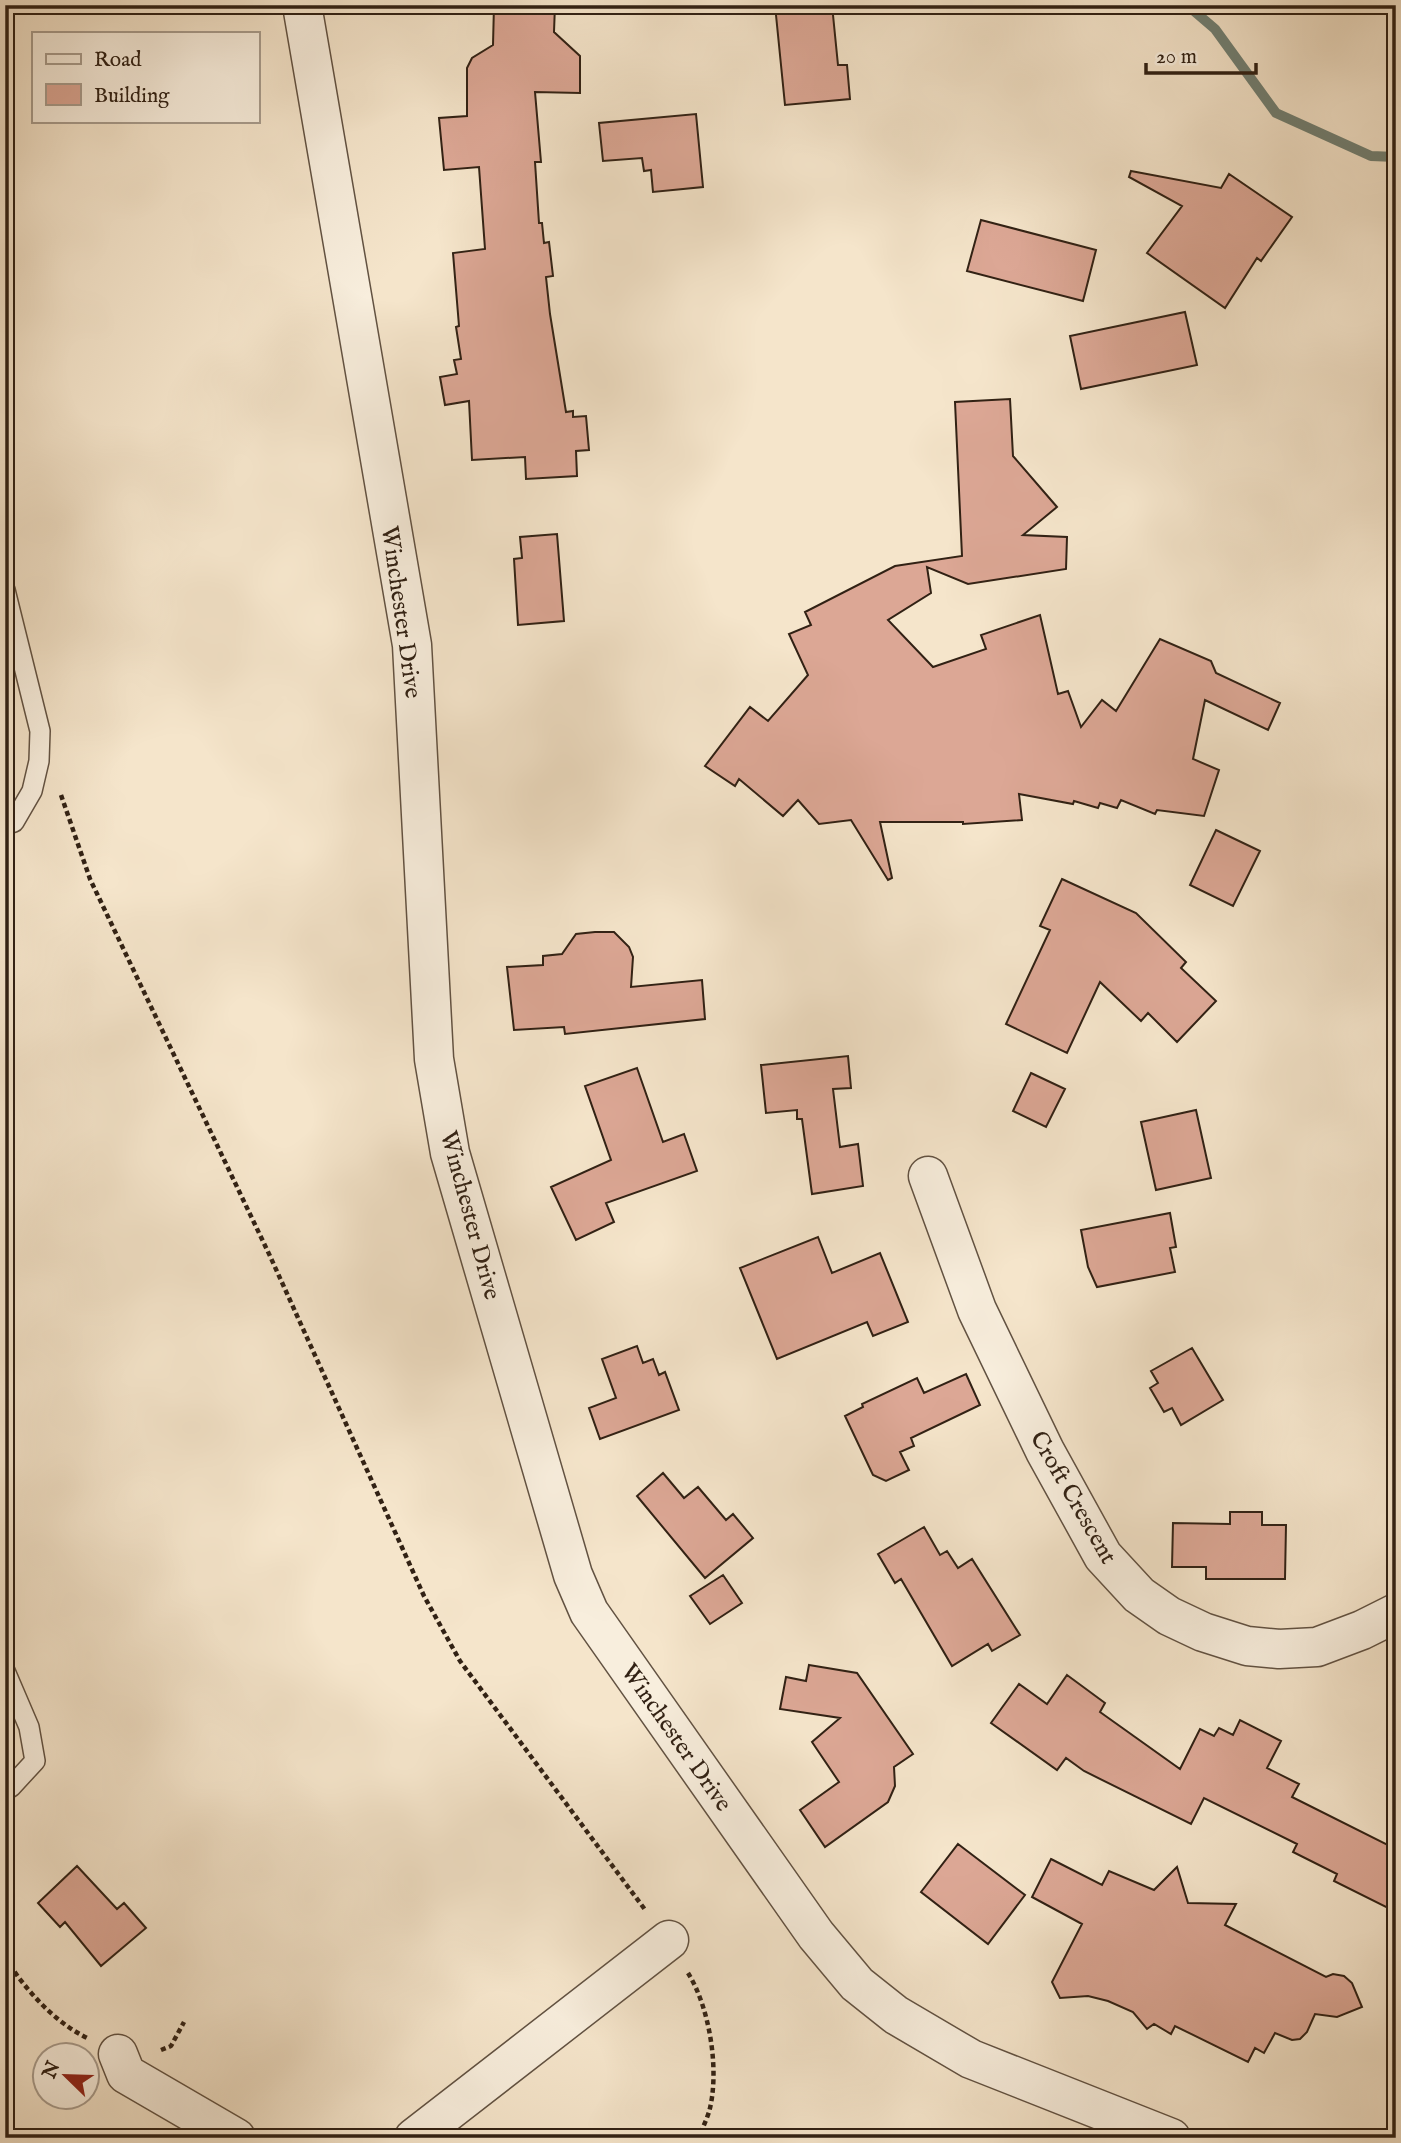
<svg xmlns="http://www.w3.org/2000/svg" width="1401" height="2143" viewBox="0 0 1401 2143" font-family="'IM FELL English',serif">
	<style>
		.lines { fill: none; stroke-linecap: round; stroke-linejoin: round }
		.stream { stroke: #718074; stroke-width: 10 }
		.building { fill: #dca795; stroke: #312114; stroke-width: 2 }
		.lane-casing { stroke: #625242; stroke-width: 22 }
		.street-casing { stroke: #625242; stroke-width: 41 }
		.path { stroke: #312114; stroke-width: 4.5; stroke-dasharray: 5 3.5; stroke-linecap: butt }
		.lane { stroke: #f8eedd; stroke-width: 19 }
		.street { stroke: #f8eedd; stroke-width: 38 }
		.labels { text-anchor: middle; stroke-width: 7; stroke-linejoin: round; paint-order: stroke }
		.street-label { font-size: 24px; fill: #312114; stroke: #f8eedd }
	</style>
	<rect width="100%" height="100%" fill="#f5e5cb"/>
	<filter id="stains"><feTurbulence type="fractalNoise" baseFrequency=".00286" numOctaves="4"/><feColorMatrix values="0 0 0 0 .2 0 0 0 0 .09 0 0 0 0 .02 0 0 0 .5 -.17"/></filter>
	<radialGradient id="worn" r=".72"><stop offset=".6" stop-color="#630" stop-opacity="0"/><stop offset="1" stop-color="#630" stop-opacity=".3"/></radialGradient>
	<g class="lines">
		<path class="stream" d="M 1187,5 L 1215,29 L 1276,113 L 1371,156 L 1396,157"/>
	</g>
	<path class="building" d="M 494,5 L 555,5 L 554,32 L 580,56 L 580,93 L 535,92 L 541,162 L 535,162 L 539,223 L 542,223 L 544,243 L 549,242 L 553,276 L 546,277 L 550,314 L 566,412 L 573,411 L 573,417 L 586,416 L 589,450 L 576,451 L 577,476 L 526,479 L 525,457 L 472,460 L 469,401 L 445,405 L 440,377 L 457,374 L 454,360 L 461,359 L 456,327 L 459,326 L 453,253 L 485,249 L 479,167 L 444,170 L 439,118 L 467,116 L 467,68 L 472,58 L 493,45 Z
		M 775,5 L 832,5 L 838,65 L 847,65 L 850,99 L 785,105 Z
		M 696,114 L 703,187 L 653,192 L 651,170 L 644,171 L 642,158 L 603,161 L 599,123 Z
		M 1131,171 L 1221,188 L 1229,174 L 1292,217 L 1261,261 L 1257,258 L 1225,308 L 1147,253 L 1182,206 L 1129,177 Z
		M 981,220 L 1096,250 L 1083,301 L 967,271 Z
		M 1185,312 L 1197,365 L 1081,389 L 1070,336 Z
		M 1010,399 L 1013,456 L 1057,507 L 1023,535 L 1067,537 L 1066,569 L 968,584 L 927,567 L 931,593 L 888,620 L 933,667 L 986,649 L 981,635 L 1040,615 L 1058,694 L 1068,691 L 1081,727 L 1102,700 L 1116,711 L 1160,639 L 1211,661 L 1216,673 L 1280,703 L 1268,730 L 1205,700 L 1193,759 L 1219,770 L 1204,816 L 1157,810 L 1155,814 L 1121,800 L 1117,808 L 1100,803 L 1098,808 L 1074,801 L 1073,804 L 1019,794 L 1022,820 L 963,824 L 963,822 L 880,822 L 892,878 L 888,880 L 851,820 L 819,824 L 798,800 L 783,816 L 739,779 L 735,786 L 705,766 L 750,707 L 768,721 L 808,675 L 789,634 L 811,625 L 805,612 L 895,566 L 962,556 L 955,402 Z
		M 557,534 L 564,621 L 518,625 L 514,559 L 522,558 L 520,537 Z
		M 1216,830 L 1260,851 L 1233,906 L 1190,885 Z
		M 1062,879 L 1136,913 L 1186,962 L 1181,968 L 1216,1001 L 1177,1042 L 1148,1013 L 1141,1021 L 1100,982 L 1067,1053 L 1006,1024 L 1050,930 L 1040,926 Z
		M 595,932 L 614,932 L 629,947 L 633,957 L 631,987 L 702,980 L 705,1019 L 565,1034 L 564,1027 L 514,1030 L 507,967 L 543,965 L 543,956 L 562,954 L 576,934 Z
		M 848,1056 L 851,1088 L 833,1089 L 840,1147 L 858,1144 L 863,1186 L 812,1194 L 802,1119 L 797,1119 L 797,1110 L 766,1113 L 761,1065 Z
		M 637,1068 L 663,1142 L 684,1134 L 697,1171 L 606,1203 L 614,1222 L 576,1240 L 551,1187 L 611,1160 L 585,1086 Z
		M 1031,1073 L 1065,1089 L 1046,1127 L 1013,1111 Z
		M 1196,1110 L 1211,1178 L 1156,1190 L 1141,1122 Z
		M 1170,1213 L 1176,1247 L 1170,1248 L 1175,1272 L 1097,1287 L 1088,1267 L 1081,1230 Z
		M 818,1237 L 832,1273 L 880,1253 L 908,1322 L 873,1336 L 867,1322 L 777,1359 L 740,1268 Z
		M 637,1346 L 643,1363 L 653,1359 L 659,1375 L 665,1372 L 679,1410 L 600,1439 L 589,1408 L 616,1398 L 602,1359 Z
		M 1192,1348 L 1223,1400 L 1181,1425 L 1172,1408 L 1164,1412 L 1150,1388 L 1158,1383 L 1151,1371 Z
		M 966,1374 L 980,1405 L 911,1438 L 914,1446 L 900,1452 L 909,1470 L 886,1481 L 873,1475 L 845,1416 L 863,1407 L 862,1404 L 917,1378 L 924,1393 Z
		M 663,1473 L 684,1498 L 698,1487 L 726,1520 L 733,1514 L 753,1538 L 705,1578 L 637,1496 Z
		M 1230,1512 L 1262,1512 L 1262,1525 L 1286,1525 L 1285,1579 L 1206,1579 L 1206,1567 L 1172,1567 L 1173,1523 L 1230,1524 Z
		M 924,1527 L 940,1555 L 947,1551 L 958,1568 L 972,1559 L 1020,1635 L 992,1651 L 988,1644 L 952,1666 L 901,1579 L 895,1583 L 878,1554 Z
		M 723,1575 L 742,1603 L 710,1624 L 690,1596 Z
		M 809,1665 L 857,1673 L 913,1754 L 894,1767 L 895,1786 L 888,1802 L 825,1847 L 800,1810 L 839,1782 L 812,1742 L 840,1718 L 780,1709 L 786,1677 L 806,1681 Z
		M 1067,1675 L 1105,1703 L 1100,1712 L 1180,1769 L 1200,1729 L 1214,1736 L 1219,1728 L 1233,1735 L 1240,1720 L 1281,1741 L 1267,1768 L 1299,1784 L 1292,1797 L 1396,1849 L 1396,1912 L 1334,1881 L 1337,1874 L 1293,1852 L 1297,1844 L 1204,1798 L 1191,1824 L 1084,1771 L 1066,1758 L 1057,1770 L 991,1723 L 1019,1684 L 1047,1704 Z
		M 958,1844 L 1025,1895 L 988,1944 L 921,1892 Z
		M 1051,1859 L 1102,1885 L 1109,1871 L 1154,1890 L 1177,1867 L 1188,1903 L 1236,1904 L 1225,1925 L 1326,1977 L 1333,1974 L 1344,1976 L 1352,1983 L 1362,2007 L 1337,2017 L 1315,2014 L 1307,2032 L 1300,2039 L 1292,2040 L 1275,2033 L 1264,2053 L 1255,2048 L 1248,2062 L 1175,2026 L 1171,2034 L 1154,2024 L 1147,2029 L 1133,2012 L 1108,2001 L 1088,1996 L 1060,1998 L 1052,1982 L 1082,1924 L 1032,1897 Z
		M 77,1866 L 117,1909 L 124,1903 L 146,1928 L 101,1966 L 65,1922 L 60,1927 L 38,1903 Z"/>
	<g class="lines">
		<defs>
			<path id="lane" d="M 5,590 L 40,731 L 39,761 L 32,791 L 14,822 L 5,825
				M 5,1671 L 29,1727 L 35,1761 L 11,1787 L 5,1787"/>
			<path id="street" d="M 302,5 L 412,645 L 434,1059 L 450,1153 L 573,1575 L 589,1612 L 816,1935 L 857,1984 L 896,2015 L 971,2059 L 1171,2138
				M 928,1176 L 977,1310 L 1045,1451 L 1103,1556 L 1139,1595 L 1169,1616 L 1203,1632 L 1247,1646 L 1279,1649 L 1317,1647 L 1362,1630 L 1396,1613
				M 118,2054 L 126,2074 L 236,2138
				M 414,2138 L 669,1940"/>
		</defs>
		<use href="#lane" class="lane-casing"/>
		<use href="#street" class="street-casing"/>
		<path class="path" d="M 61,795 L 90,879 L 270,1256 L 424,1596 L 460,1661 L 646,1911
			M 5,1958 C 26,1990 53,2021 87,2038
			M 688,1973 C 710,2008 720,2072 709,2112 C 706,2121 702,2129 699,2138
			M 161,2050 L 171,2046 L 184,2022"/>
		<use href="#lane" class="lane"/>
		<use href="#street" class="street"/>
	</g>
	<g class="labels">
		<g class="street-label">
			<text transform="translate(402 612) rotate(82)" y="8">Winchester Drive</text>
			<text transform="translate(471 1215) rotate(75)" y="8">Winchester Drive</text>
			<text transform="translate(1074 1497) rotate(60)" y="8">Croft Crescent</text>
			<text transform="translate(677 1737) rotate(55)" y="8">Winchester Drive</text>
		</g>
	</g>
	<rect width="1401" height="2143" fill="none" stroke="#f5e5cb" stroke-width="28"/>
	<rect x="7" y="7" width="1387" height="2129" fill="none" stroke="#312114" stroke-width="3.5"/>
	<rect x="14" y="14" width="1373" height="2115" fill="none" stroke="#312114" stroke-width="2"/>
	<rect x="32" y="32" width="228" height="91" fill="#f8eedd" stroke="#a89c8d" stroke-width="2"/>
	<rect x="46" y="54" width="35" height="10" fill="#f8eedd" stroke="#a89c8d" stroke-width="2"/>
	<text x="94" y="66" font-size="21" fill="#312114">Road</text>
	<rect x="46" y="84" width="35" height="21" fill="#dca795" stroke="#a89c8d" stroke-width="2"/>
	<text x="94" y="102" font-size="21" fill="#312114">Building</text>
	<g transform="translate(66 2076) rotate(293)"><circle r="33" fill="#f8eedd" stroke="#a89c8d" stroke-width="2"/>
	<path d="M0-5L12 26L0 18L-12 26Z" fill="#8f2418"/>
	<text y="-10" font-size="19" font-weight="bold" text-anchor="middle" fill="#312114">N</text>
	</g>
	<path d="M1146 63v10h110v-10" fill="none" stroke="#312114" stroke-width="3.5"/>
	<text x="1156" y="63" font-size="21" fill="#312114" stroke="#f8eedd" stroke-width="5" paint-order="stroke">20 m</text>
	<rect width="100%" height="100%" filter="url(#stains)"/>
	<rect width="100%" height="100%" fill="url(#worn)"/>
</svg>
